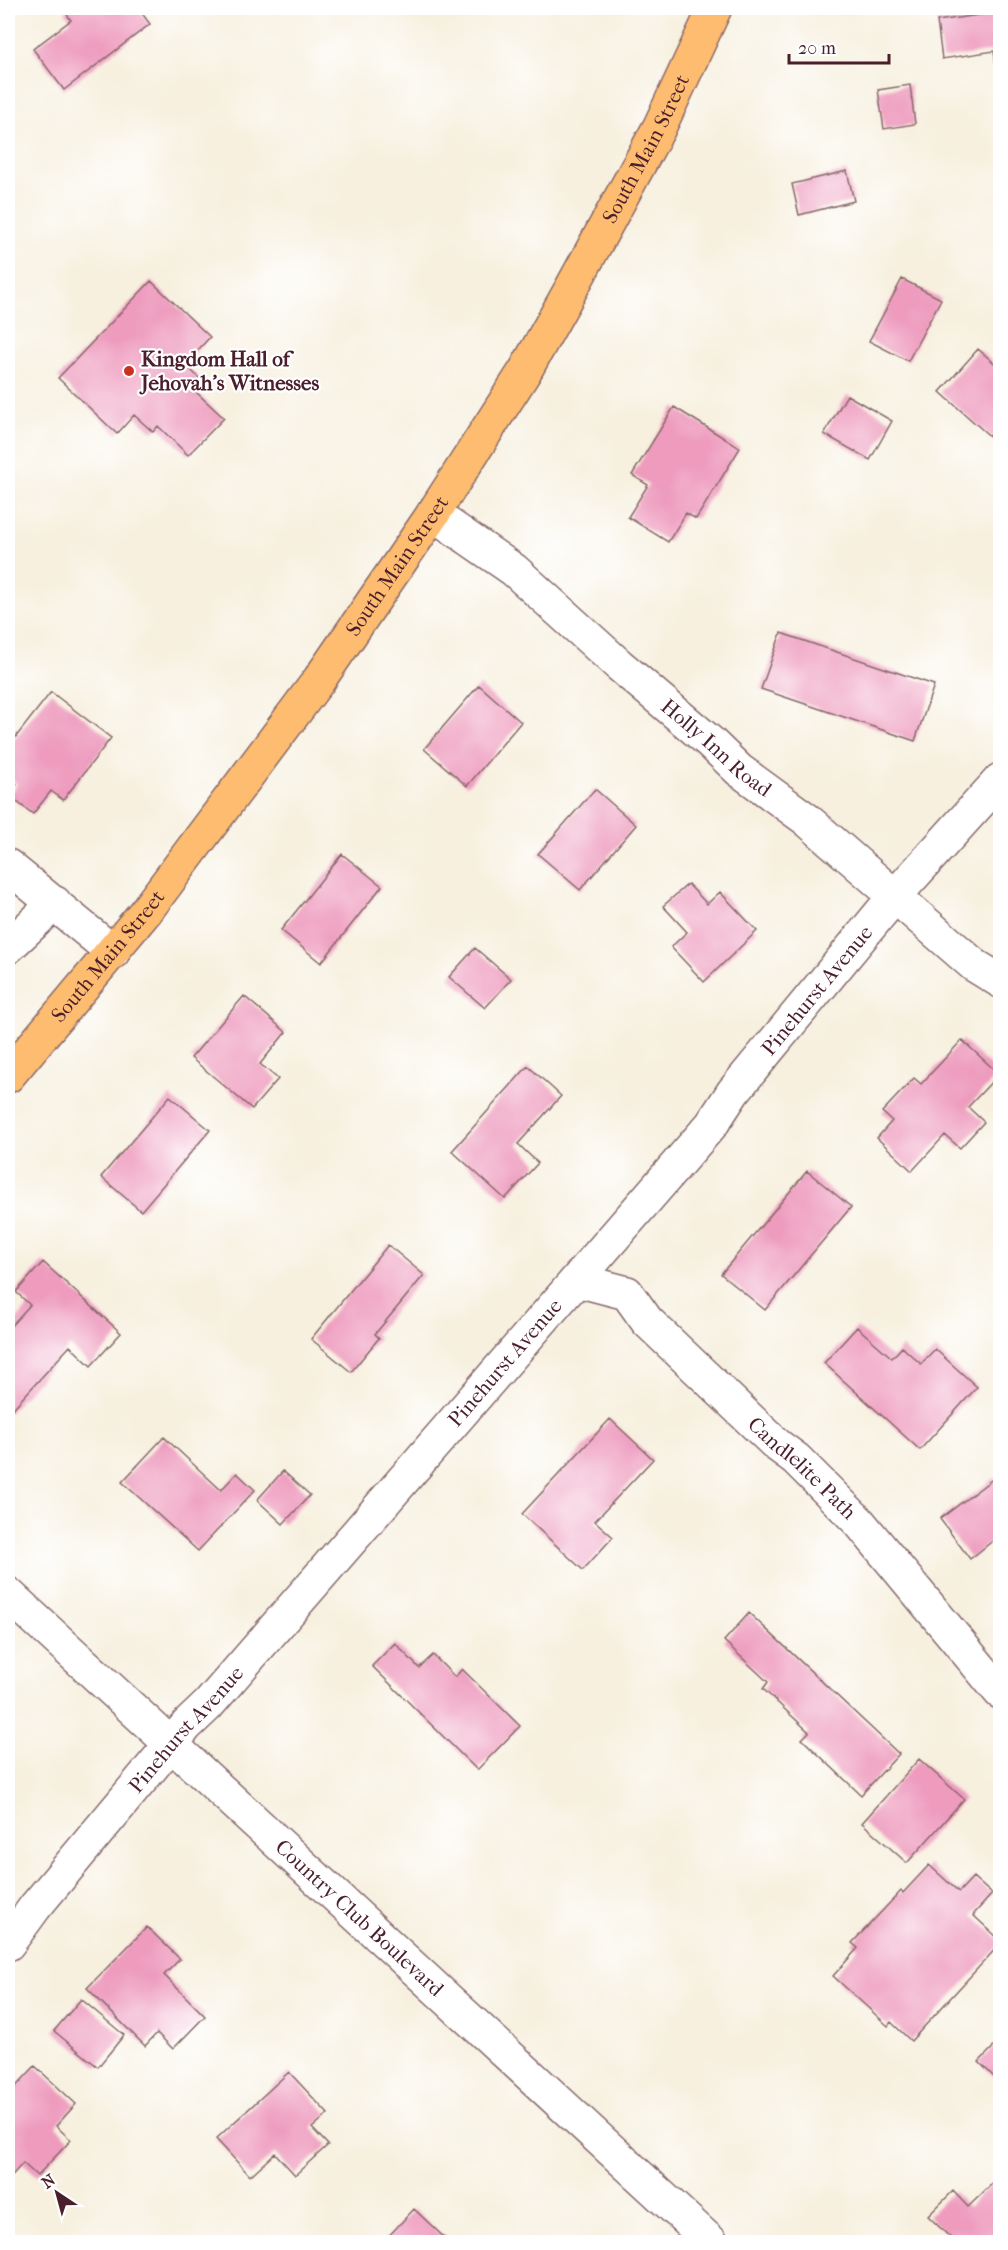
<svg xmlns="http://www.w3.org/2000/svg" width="1008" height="2250" viewBox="0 0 1008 2250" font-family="'IM FELL French Canon',serif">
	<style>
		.building { fill: #ee9bbe }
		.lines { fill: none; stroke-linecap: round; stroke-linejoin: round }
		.minor-casing { stroke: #87686a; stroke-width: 36 }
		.major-casing { stroke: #87686a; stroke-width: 36 }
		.minor { stroke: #fff; stroke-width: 33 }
		.major { stroke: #fdbc6f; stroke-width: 33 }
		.poi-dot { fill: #c8321e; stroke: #fff; stroke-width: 2 }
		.labels { text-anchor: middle; stroke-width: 4.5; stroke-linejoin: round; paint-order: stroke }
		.street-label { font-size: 21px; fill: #4a1f2b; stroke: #fff }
		.poi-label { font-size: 21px; font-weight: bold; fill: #4a1f2b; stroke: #fff; text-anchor: start }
	</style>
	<rect width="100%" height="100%" fill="#fff"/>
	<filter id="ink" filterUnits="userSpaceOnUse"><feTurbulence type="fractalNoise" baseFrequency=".0167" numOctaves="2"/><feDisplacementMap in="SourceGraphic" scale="12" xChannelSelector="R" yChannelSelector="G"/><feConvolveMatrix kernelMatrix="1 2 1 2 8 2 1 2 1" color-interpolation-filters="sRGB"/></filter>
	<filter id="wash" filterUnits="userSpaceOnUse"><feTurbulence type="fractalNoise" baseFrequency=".008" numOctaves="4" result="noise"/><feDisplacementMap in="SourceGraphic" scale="24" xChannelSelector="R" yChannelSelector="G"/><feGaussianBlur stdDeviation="1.35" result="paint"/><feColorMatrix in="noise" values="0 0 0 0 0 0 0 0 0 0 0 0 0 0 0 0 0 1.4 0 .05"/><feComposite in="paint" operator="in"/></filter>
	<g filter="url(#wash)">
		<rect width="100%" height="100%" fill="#f7f0df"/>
		<g id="blocks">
			<path class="building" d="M 71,8 L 138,8 L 150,24 L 64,90 L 33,49 L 71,20 L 65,12 Z
				M 1000,12 L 1000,90 L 999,90 L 994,51 L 942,59 L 937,21 Z
				M 910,85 L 915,124 L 884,129 L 878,90 Z
				M 847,171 L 854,201 L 799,215 L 792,184 Z
				M 902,279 L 941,299 L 908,361 L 869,341 Z
				M 151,281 L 210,337 L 185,364 L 204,383 L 196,392 L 224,418 L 188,455 L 158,426 L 153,432 L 134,415 L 117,434 L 58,378 Z
				M 978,349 L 1000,368 L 1000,434 L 995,441 L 940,392 Z
				M 847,395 L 892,421 L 870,460 L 824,434 Z
				M 674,407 L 740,448 L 696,519 L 686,513 L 668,542 L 628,517 L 648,485 L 632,475 Z
				M 781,633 L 934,685 L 915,741 L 761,689 Z
				M 479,685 L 521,722 L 467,786 L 424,749 Z
				M 51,692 L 111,738 L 63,800 L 51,791 L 33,814 L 8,795 L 17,784 L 8,777 L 8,747 Z
				M 595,789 L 636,825 L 580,890 L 538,854 Z
				M 342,854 L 382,886 L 321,963 L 281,930 Z
				M 688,884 L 707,904 L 720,892 L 757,931 L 704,982 L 671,947 L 687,932 L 663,906 Z
				M 475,948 L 511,979 L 485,1008 L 449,977 Z
				M 244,996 L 286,1032 L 260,1064 L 278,1079 L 252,1109 L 191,1058 Z
				M 962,1040 L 999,1074 L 968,1107 L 984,1122 L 960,1148 L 945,1135 L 912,1171 L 877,1138 L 892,1121 L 882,1112 L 914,1078 L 921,1084 Z
				M 528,1066 L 561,1096 L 518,1144 L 538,1163 L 505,1199 L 452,1151 Z
				M 170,1096 L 210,1130 L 141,1211 L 101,1177 Z
				M 807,1171 L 851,1207 L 765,1310 L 721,1274 Z
				M 388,1245 L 424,1275 L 375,1334 L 379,1338 L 351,1372 L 311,1339 Z
				M 43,1262 L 121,1333 L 91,1366 L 70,1346 L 8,1414 L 8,1329 L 30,1305 L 16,1292 Z
				M 857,1327 L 892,1358 L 902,1347 L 921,1364 L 935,1349 L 977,1387 L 920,1450 L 824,1363 Z
				M 610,1419 L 653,1459 L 595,1521 L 613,1537 L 583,1570 L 522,1514 Z
				M 164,1437 L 221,1490 L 237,1473 L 255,1490 L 198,1551 L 122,1482 Z
				M 283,1471 L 310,1495 L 283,1524 L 257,1500 Z
				M 994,1478 L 1000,1487 L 1000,1535 L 970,1559 L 940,1519 Z
				M 749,1613 L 899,1754 L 861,1795 L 802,1739 L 809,1732 L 763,1689 L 768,1682 L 724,1641 Z
				M 395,1643 L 419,1668 L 433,1655 L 455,1677 L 462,1669 L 520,1726 L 477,1770 L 372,1666 Z
				M 919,1759 L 964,1799 L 907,1863 L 862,1823 Z
				M 929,1865 L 959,1892 L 973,1877 L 992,1894 L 973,1915 L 1000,1940 L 1000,1944 L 911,2041 L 891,2022 L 888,2026 L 833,1976 L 858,1948 L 852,1943 L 901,1891 L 903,1893 Z
				M 147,1927 L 180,1959 L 164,1975 L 205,2016 L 173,2049 L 157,2033 L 145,2046 L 87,1988 Z
				M 81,1999 L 124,2035 L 98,2067 L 54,2031 Z
				M 1000,2040 L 1000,2083 L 979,2062 Z
				M 35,2066 L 76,2104 L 56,2126 L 71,2140 L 37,2176 L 23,2163 L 8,2180 L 8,2095 Z
				M 289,2072 L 328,2114 L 312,2128 L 328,2145 L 295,2175 L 275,2153 L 250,2176 L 216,2139 Z
				M 997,2179 L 1000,2183 L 1000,2242 L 955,2242 L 928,2216 L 953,2191 L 968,2207 Z
				M 414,2209 L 449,2242 L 383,2242 Z"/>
		</g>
	</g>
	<g filter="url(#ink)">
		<use href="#blocks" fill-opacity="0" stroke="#87686a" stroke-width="1.5"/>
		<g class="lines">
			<defs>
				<g id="minor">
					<path id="s1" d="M 433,514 L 514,570 L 619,665 L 710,742 L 739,770 L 806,819 L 974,965 L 1000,981"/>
					<path d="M 8,866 L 113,952"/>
					<path d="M 8,947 L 55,903"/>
					<path id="s2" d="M 577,1280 L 627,1293 L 647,1321 L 777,1445 L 796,1459 L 860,1523 L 1000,1692"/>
					<path id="s3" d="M 8,1594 L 711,2242"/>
					<path id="s4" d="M 8,1944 L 35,1907 L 187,1725 L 208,1705 L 712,1124 L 733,1092 L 894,897 L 1000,780"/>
				</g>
				<g id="major">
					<path id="s5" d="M 8,1076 L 146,911 L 319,680 L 433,514 L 525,371 L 571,289 L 659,128 L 715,8"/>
				</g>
			</defs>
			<use href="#minor" class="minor-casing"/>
			<use href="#major" class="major-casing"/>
			<use href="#minor" class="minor"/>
			<use href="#major" class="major"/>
		</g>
	</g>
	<circle class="poi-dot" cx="129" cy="371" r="6"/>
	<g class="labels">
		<g class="street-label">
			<text dy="7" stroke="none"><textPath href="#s5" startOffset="1128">South Main Street</textPath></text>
			<text dy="7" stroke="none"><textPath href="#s5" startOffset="642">South Main Street</textPath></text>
			<text dy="7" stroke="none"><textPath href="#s1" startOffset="368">Holly Inn Road</textPath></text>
			<text dy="7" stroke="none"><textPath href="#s5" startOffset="156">South Main Street</textPath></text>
			<text dy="7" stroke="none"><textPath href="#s4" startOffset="1251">Pinehurst Avenue</textPath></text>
			<text dy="7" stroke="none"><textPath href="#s4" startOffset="765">Pinehurst Avenue</textPath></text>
			<text dy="7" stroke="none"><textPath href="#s2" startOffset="300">Candlelite Path</textPath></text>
			<text dy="7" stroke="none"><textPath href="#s4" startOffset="279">Pinehurst Avenue</textPath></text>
			<text dy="7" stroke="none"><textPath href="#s3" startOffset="478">Country Club Boulevard</textPath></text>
		</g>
		<g class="poi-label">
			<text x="141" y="366">Kingdom Hall of<tspan x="141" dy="24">Jehovah’s Witnesses</tspan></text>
		</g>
	</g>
	<rect width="1008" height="2250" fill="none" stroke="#fff" stroke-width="30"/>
	<g transform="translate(57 2193) rotate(324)" stroke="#ffffff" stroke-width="4.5" paint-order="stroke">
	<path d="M0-4.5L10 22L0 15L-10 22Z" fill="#4a1f2b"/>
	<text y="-9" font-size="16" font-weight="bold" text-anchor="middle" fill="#4a1f2b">N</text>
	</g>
	<path d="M789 54v9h100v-9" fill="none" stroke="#4a1f2b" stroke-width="3"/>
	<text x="798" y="54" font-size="18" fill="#4a1f2b" stroke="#ffffff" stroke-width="4.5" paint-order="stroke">20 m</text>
</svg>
